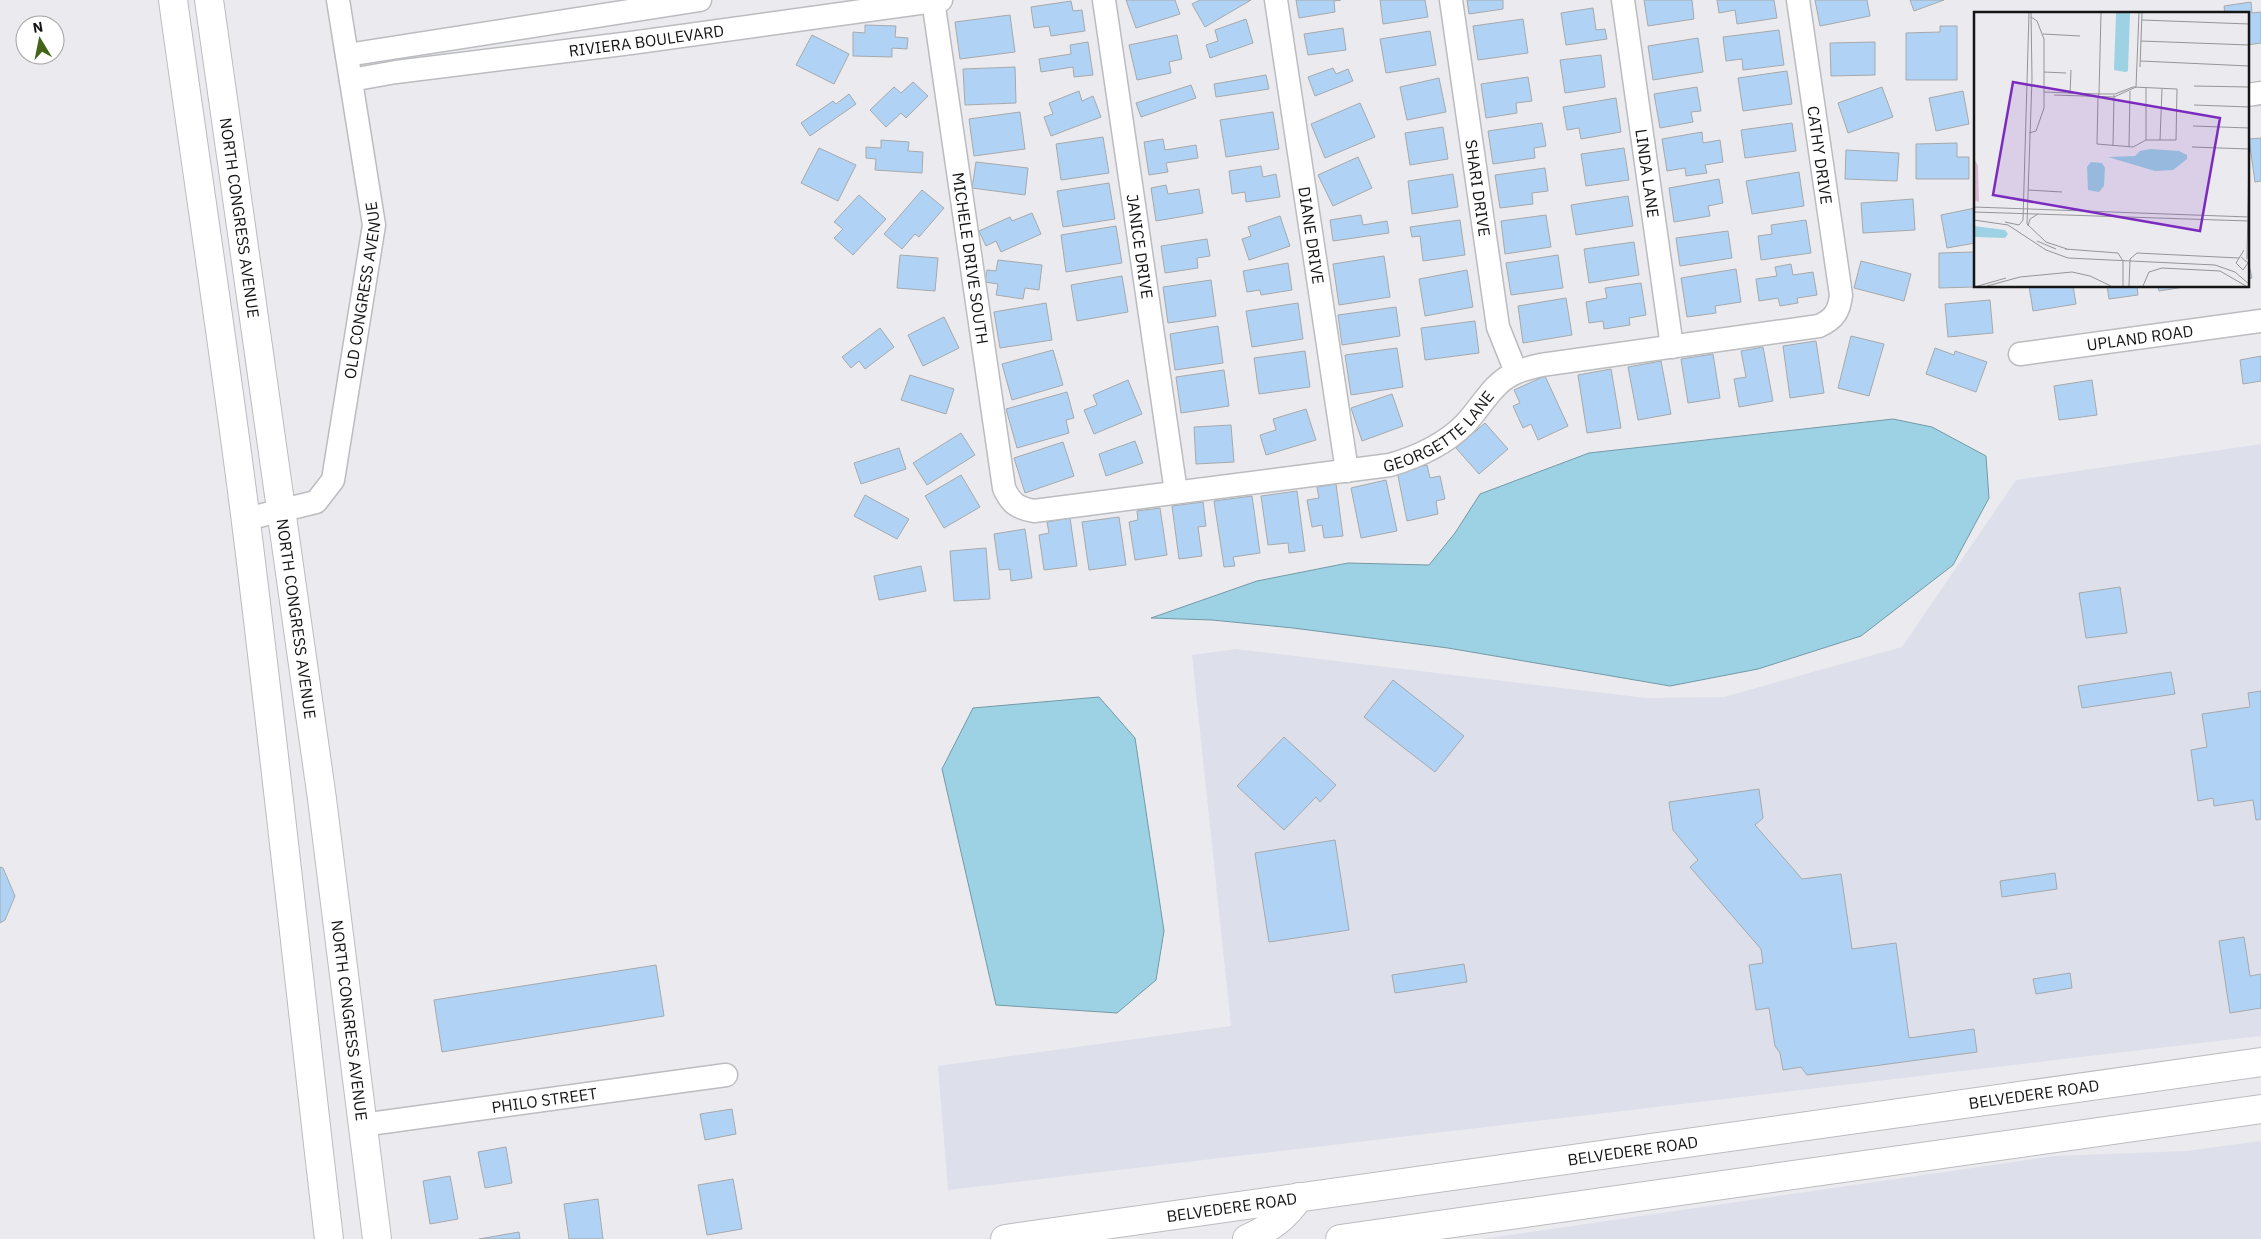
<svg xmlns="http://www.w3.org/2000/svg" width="2261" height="1239" viewBox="0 0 2261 1239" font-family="'IBM Plex Sans',sans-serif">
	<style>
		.built { fill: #dddfea }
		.water { fill: #9cd2e3; stroke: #7499a6 }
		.building { fill: #b0d3f5; stroke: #a6a9ab }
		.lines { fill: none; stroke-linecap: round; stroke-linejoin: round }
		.street-casing { stroke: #bbbcbf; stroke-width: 25 }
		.secondary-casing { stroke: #bbbcbf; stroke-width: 30 }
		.primary-casing { stroke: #bbbcbf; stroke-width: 30 }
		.street { stroke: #fff; stroke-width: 22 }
		.secondary { stroke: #fff; stroke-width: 28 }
		.primary { stroke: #fff; stroke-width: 28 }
		.labels { text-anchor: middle; stroke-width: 5; stroke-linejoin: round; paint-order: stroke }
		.street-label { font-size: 16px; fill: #151516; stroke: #fff }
		.inset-road { fill: none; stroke: #959598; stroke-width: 1 }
		.view { fill: #7b2cbf; fill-opacity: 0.15; stroke: #7b2cbf; stroke-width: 2.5 }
		.inset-edge { fill: none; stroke: #151516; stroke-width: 2.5 }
	</style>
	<rect width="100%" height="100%" fill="#ebebef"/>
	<path class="built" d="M 2261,444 L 2261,1036 L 948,1190 L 938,1066 L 1231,1026 L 1192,655 L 1236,649 L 1646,698 L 1724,697 L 1902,647 L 2016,480 Z
		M 2261,1141 L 2261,1239 L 1482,1239 L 2054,1156 L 2186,1151 Z"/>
	<path class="water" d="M 1893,419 L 1932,427 L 1986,456 L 1989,498 L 1953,565 L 1861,636 L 1758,669 L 1670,686 L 1448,648 L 1293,628 L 1212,620 L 1151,618 L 1257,581 L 1348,563 L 1429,565 L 1455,533 L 1480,494 L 1589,453 Z
		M 1099,697 L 1135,738 L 1164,931 L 1156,980 L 1117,1013 L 996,1005 L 942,769 L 973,708 Z"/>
	<path class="building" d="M 1126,0 L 1175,0 L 1180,14 L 1136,28 Z
		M 1200,0 L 1251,0 L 1205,27 L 1192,4 Z
		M 1296,0 L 1341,0 L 1334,1 L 1335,12 L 1299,18 Z
		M 1380,0 L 1425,0 L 1428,17 L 1383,24 Z
		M 1467,0 L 1503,0 L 1503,9 L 1469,14 Z
		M 1644,0 L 1692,0 L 1694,19 L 1648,26 Z
		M 1717,0 L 1774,0 L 1777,18 L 1737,24 L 1735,10 L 1719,13 Z
		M 1815,0 L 1867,0 L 1870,16 L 1820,26 Z
		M 1910,0 L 1944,0 L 1914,11 Z
		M 1071,1 L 1073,11 L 1082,10 L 1085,31 L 1051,36 L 1049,26 L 1034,28 L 1031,7 Z
		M 2251,2 L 2252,13 L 2261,12 L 2261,43 L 2247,45 L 2247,14 L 2225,14 L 2224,6 Z
		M 1593,8 L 1596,30 L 1605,29 L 1607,39 L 1566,45 L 1561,13 Z
		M 1010,15 L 1015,52 L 960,59 L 955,22 Z
		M 1246,19 L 1253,43 L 1210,58 L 1206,45 L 1218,41 L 1215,30 Z
		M 1523,19 L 1528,53 L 1478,60 L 1473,26 Z
		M 865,25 L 896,26 L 895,37 L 908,38 L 907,49 L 892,48 L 892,57 L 853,56 L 853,32 L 865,33 Z
		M 1940,26 L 1957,26 L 1957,80 L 1906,80 L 1906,33 L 1940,32 Z
		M 1343,28 L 1346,50 L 1308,55 L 1304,34 Z
		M 1779,30 L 1784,65 L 1743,70 L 1742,59 L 1726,61 L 1723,37 Z
		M 1430,31 L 1436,65 L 1386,73 L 1380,39 Z
		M 812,35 L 849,54 L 834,84 L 796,65 Z
		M 1177,35 L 1182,59 L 1169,62 L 1171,73 L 1137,80 L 1129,45 Z
		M 1698,38 L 1703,72 L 1653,80 L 1648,46 Z
		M 1088,42 L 1093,75 L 1074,77 L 1073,67 L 1041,72 L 1039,59 L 1071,54 L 1070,45 Z
		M 1875,42 L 1875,75 L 1831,76 L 1830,43 Z
		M 1601,55 L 1605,87 L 1565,93 L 1560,60 Z
		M 1015,67 L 1016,103 L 965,105 L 963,69 Z
		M 1333,68 L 1336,74 L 1348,69 L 1353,81 L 1315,96 L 1308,77 Z
		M 1787,71 L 1792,104 L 1743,111 L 1738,78 Z
		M 1266,75 L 1269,89 L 1216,97 L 1214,84 Z
		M 1528,77 L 1532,101 L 1516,103 L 1517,113 L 1486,118 L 1481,84 Z
		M 1439,78 L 1446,112 L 1407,120 L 1400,87 Z
		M 913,82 L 928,96 L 906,118 L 901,113 L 886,127 L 870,110 L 894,87 L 901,93 Z
		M 1191,85 L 1196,98 L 1141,117 L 1136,103 Z
		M 1697,87 L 1701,111 L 1691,112 L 1693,122 L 1660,128 L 1654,94 Z
		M 1882,87 L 1893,117 L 1848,133 L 1838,103 Z
		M 1079,91 L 1082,101 L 1093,96 L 1101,117 L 1051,136 L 1044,117 L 1053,114 L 1049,103 Z
		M 1963,91 L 1969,124 L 1936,131 L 1929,98 Z
		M 849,94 L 856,104 L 810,136 L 801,123 L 833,101 L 836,104 Z
		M 1616,98 L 1621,132 L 1581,139 L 1579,128 L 1567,130 L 1563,107 Z
		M 1360,103 L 1375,137 L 1325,158 L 1311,124 Z
		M 1020,112 L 1025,149 L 974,156 L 969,119 Z
		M 1273,112 L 1279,149 L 1226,157 L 1220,120 Z
		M 1542,123 L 1546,146 L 1534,148 L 1535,158 L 1493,164 L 1488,131 Z
		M 1792,123 L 1796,151 L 1745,158 L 1741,130 Z
		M 1443,127 L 1448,159 L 1410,165 L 1405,133 Z
		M 1702,132 L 1703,143 L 1720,140 L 1723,162 L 1705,165 L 1707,173 L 1686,176 L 1685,168 L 1667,171 L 1662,139 Z
		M 1103,137 L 1109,173 L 1061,180 L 1056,144 Z
		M 2261,138 L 2261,181 L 2255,182 L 2249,139 Z
		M 1163,139 L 1165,150 L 1196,145 L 1198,158 L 1166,163 L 1168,172 L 1149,175 L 1144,142 Z
		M 881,140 L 909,142 L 908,151 L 923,152 L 922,173 L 875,170 L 876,159 L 866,158 L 866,147 L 881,148 Z
		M 1957,143 L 1957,157 L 1969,157 L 1969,179 L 1916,179 L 1916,144 Z
		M 819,148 L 856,165 L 838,201 L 801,183 Z
		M 1624,148 L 1629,180 L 1586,186 L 1581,154 Z
		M 1846,150 L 1899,153 L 1897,181 L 1845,179 Z
		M 1358,157 L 1372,188 L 1333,206 L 1318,175 Z
		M 976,162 L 1028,168 L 1025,195 L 972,188 Z
		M 1261,166 L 1263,177 L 1276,174 L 1280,197 L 1246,202 L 1245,192 L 1232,194 L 1229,171 Z
		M 1545,168 L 1548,191 L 1532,193 L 1533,204 L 1500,208 L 1495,175 Z
		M 1799,172 L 1804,206 L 1752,214 L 1746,181 Z
		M 1453,174 L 1458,207 L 1412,214 L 1408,181 Z
		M 1719,179 L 1723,203 L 1708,206 L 1710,216 L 1674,222 L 1669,188 Z
		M 1109,183 L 1115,219 L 1063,227 L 1057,191 Z
		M 1166,185 L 1168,194 L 1199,189 L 1203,213 L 1156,221 L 1151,188 Z
		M 922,190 L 944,208 L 919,237 L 915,234 L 902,249 L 884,234 Z
		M 859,195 L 886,219 L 853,255 L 834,238 L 843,229 L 834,222 Z
		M 1628,196 L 1633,226 L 1576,235 L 1571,205 Z
		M 1913,199 L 1915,230 L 1863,233 L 1861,203 Z
		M 1975,208 L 1975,243 L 1947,248 L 1941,215 Z
		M 1032,213 L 1041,234 L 1001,252 L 996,241 L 986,246 L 979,231 L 1010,217 L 1012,221 Z
		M 1361,215 L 1363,225 L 1387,221 L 1389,233 L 1333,241 L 1330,220 Z
		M 1546,215 L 1551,247 L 1505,254 L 1501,221 Z
		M 1280,216 L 1290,246 L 1249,260 L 1242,239 L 1251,236 L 1248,227 Z
		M 1460,220 L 1465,255 L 1423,261 L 1420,236 L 1412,237 L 1410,227 Z
		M 1806,220 L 1811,253 L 1761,260 L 1758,236 L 1772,234 L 1771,225 Z
		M 1116,226 L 1122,263 L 1066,272 L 1061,235 Z
		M 1728,231 L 1732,258 L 1680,266 L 1676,238 Z
		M 1207,239 L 1210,256 L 1197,258 L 1198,268 L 1165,273 L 1161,246 Z
		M 1634,242 L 1639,275 L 1589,283 L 1584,249 Z
		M 1974,252 L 1974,287 L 1939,288 L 1939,253 Z
		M 900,255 L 938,258 L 935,291 L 897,288 Z
		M 1558,255 L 1563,288 L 1511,295 L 1506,263 Z
		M 2247,255 L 2252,278 L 2247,279 Z
		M 1384,256 L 1390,297 L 1339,305 L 1333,264 Z
		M 998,260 L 1042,265 L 1039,290 L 1025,288 L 1023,299 L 996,295 L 998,284 L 985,282 L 987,270 L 996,271 Z
		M 1861,261 L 1911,274 L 1904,301 L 1854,288 Z
		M 1288,263 L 1292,290 L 1261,295 L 1260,290 L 1247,292 L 1243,271 Z
		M 1791,264 L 1793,275 L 1813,272 L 1817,295 L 1797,298 L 1798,303 L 1780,306 L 1778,298 L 1759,301 L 1756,279 L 1777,276 L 1775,267 Z
		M 1736,269 L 1741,302 L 1715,306 L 1716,313 L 1687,317 L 1681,278 Z
		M 1467,270 L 1473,307 L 1425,316 L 1419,279 Z
		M 1122,276 L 1128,312 L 1077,321 L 1071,285 Z
		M 1211,280 L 1216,316 L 1168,323 L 1163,287 Z
		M 1641,283 L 1646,315 L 1629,318 L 1630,325 L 1604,329 L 1603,321 L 1589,323 L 1586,302 L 1607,298 L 1605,288 Z
		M 2029,286 L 2073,286 L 2076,304 L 2033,311 Z
		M 2107,286 L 2137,286 L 2138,295 L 2109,299 Z
		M 2158,286 L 2191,286 L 2159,291 Z
		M 1566,298 L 1572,335 L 1523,343 L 1518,306 Z
		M 1990,300 L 1993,333 L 1948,337 L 1945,304 Z
		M 1046,303 L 1052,340 L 1000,348 L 994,312 Z
		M 1298,303 L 1303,339 L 1252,347 L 1246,311 Z
		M 1396,307 L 1400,336 L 1342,345 L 1338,315 Z
		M 944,317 L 959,348 L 923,366 L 908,335 Z
		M 1475,321 L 1479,353 L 1425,360 L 1421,328 Z
		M 1218,326 L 1223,363 L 1175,370 L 1170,334 Z
		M 880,328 L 894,347 L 865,369 L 859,361 L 851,368 L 842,357 Z
		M 1851,336 L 1884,344 L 1869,396 L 1838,388 Z
		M 1816,341 L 1824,393 L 1790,398 L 1783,346 Z
		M 1763,347 L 1773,401 L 1739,407 L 1734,379 L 1746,377 L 1741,351 Z
		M 1397,348 L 1403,387 L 1351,395 L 1345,355 Z
		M 1935,348 L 1954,355 L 1955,351 L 1987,362 L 1976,392 L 1926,374 Z
		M 1053,350 L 1063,385 L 1012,400 L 1002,364 Z
		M 1305,351 L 1310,387 L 1259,394 L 1254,358 Z
		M 1713,354 L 1720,398 L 1688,403 L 1681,359 Z
		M 2261,356 L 2261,381 L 2243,384 L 2240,360 Z
		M 1661,361 L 1671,414 L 1638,420 L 1628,367 Z
		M 1611,369 L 1621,428 L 1587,433 L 1578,375 Z
		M 1224,370 L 1229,406 L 1181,413 L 1176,377 Z
		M 910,375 L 954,389 L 946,414 L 901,400 Z
		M 1545,376 L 1568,426 L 1538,440 L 1531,424 L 1523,428 L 1513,406 L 1520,403 L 1514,390 Z
		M 1128,380 L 1142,414 L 1094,434 L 1084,410 L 1097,405 L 1093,395 Z
		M 2092,380 L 2097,415 L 2059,420 L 2054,386 Z
		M 1067,392 L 1074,418 L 1066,420 L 1069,433 L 1017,448 L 1006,409 Z
		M 1392,394 L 1403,426 L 1362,441 L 1351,408 Z
		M 1306,409 L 1316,440 L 1266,455 L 1260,435 L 1276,430 L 1273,419 Z
		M 1485,423 L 1508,449 L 1479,474 L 1456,448 Z
		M 1231,425 L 1234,462 L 1196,464 L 1194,427 Z
		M 961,433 L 975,455 L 927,485 L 913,463 Z
		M 1135,441 L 1143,463 L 1106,476 L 1099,454 Z
		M 1063,442 L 1074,476 L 1025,493 L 1014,458 Z
		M 899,448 L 906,469 L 861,484 L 854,463 Z
		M 1427,465 L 1430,478 L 1440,476 L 1445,499 L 1436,501 L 1438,514 L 1407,521 L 1397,471 Z
		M 961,475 L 980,507 L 944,528 L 925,496 Z
		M 1386,480 L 1397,531 L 1361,538 L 1351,488 Z
		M 1336,484 L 1343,536 L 1324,538 L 1322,525 L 1312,527 L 1307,500 L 1319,498 L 1317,487 Z
		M 1297,491 L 1305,551 L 1289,553 L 1288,543 L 1268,545 L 1261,496 Z
		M 865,495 L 909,519 L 897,539 L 854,516 Z
		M 1252,496 L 1260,553 L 1233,557 L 1235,566 L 1224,567 L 1214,501 Z
		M 1203,502 L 1206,526 L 1198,527 L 1202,556 L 1179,559 L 1172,506 Z
		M 1160,508 L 1167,555 L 1135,560 L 1129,522 L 1138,520 L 1137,511 Z
		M 1119,517 L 1126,565 L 1089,570 L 1082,522 Z
		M 1070,518 L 1077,566 L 1044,570 L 1039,535 L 1049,533 L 1047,522 Z
		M 1025,529 L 1032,578 L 1011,581 L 1010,569 L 999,570 L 994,534 Z
		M 986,548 L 990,599 L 954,601 L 950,551 Z
		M 921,566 L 926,591 L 879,600 L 874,576 Z
		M 2120,587 L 2127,633 L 2086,638 L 2079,593 Z
		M 2171,672 L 2175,694 L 2082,708 L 2078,686 Z
		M 1393,680 L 1464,736 L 1435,772 L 1364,717 Z
		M 2261,691 L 2261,819 L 2256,820 L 2253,800 L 2214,806 L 2213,798 L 2198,801 L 2191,750 L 2207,747 L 2202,714 L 2250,707 L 2248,693 Z
		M 1284,737 L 1336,785 L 1320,802 L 1316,797 L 1284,830 L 1237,786 Z
		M 1759,789 L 1763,818 L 1755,825 L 1802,879 L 1841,874 L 1852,949 L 1896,943 L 1909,1038 L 1974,1029 L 1977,1052 L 1807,1075 L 1801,1067 L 1783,1070 L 1780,1053 L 1775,1046 L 1769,1008 L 1756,1010 L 1749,965 L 1763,963 L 1761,949 L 1690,867 L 1698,860 L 1673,830 L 1669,802 Z
		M 1335,840 L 1349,930 L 1269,942 L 1255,853 Z
		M 0,867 L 3,868 L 15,896 L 5,920 L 0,923 Z
		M 2055,873 L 2057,889 L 2002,897 L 2000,881 Z
		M 2244,937 L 2250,976 L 2261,974 L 2261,1008 L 2230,1013 L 2219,941 Z
		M 1464,964 L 1467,982 L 1395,993 L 1392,975 Z
		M 656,965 L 664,1016 L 442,1052 L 434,1000 Z
		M 2070,973 L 2072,988 L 2036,994 L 2033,979 Z
		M 732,1109 L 736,1134 L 705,1140 L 700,1114 Z
		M 506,1147 L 512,1183 L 485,1188 L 478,1152 Z
		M 450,1176 L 458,1219 L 430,1224 L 423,1181 Z
		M 733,1179 L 742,1229 L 707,1235 L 698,1185 Z
		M 598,1199 L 603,1239 L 569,1239 L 564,1204 Z
		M 519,1232 L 520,1239 L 479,1239 Z"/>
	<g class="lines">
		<defs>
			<g id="street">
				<path id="s1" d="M 933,0 L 1004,488 C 1011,504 1018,508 1034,511 L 1390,465 C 1417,457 1444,445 1464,425 C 1481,408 1492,383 1515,373 C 1523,369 1533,367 1541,365 L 1819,326 C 1834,319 1839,312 1841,295 L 1798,0"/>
				<path id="s2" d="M 1104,0 L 1176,492"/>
				<path id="s3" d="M 1276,0 L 1347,471"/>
				<path id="s4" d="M 1451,0 L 1498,327 L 1516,372"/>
				<path id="s5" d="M 1623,0 L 1672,347"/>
				<path d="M 347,55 L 700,0"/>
				<path id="s6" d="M 351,80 L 396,72 L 631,43 L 941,0"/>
				<path d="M 2247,95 L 2261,93"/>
				<path id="s7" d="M 2020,354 L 2261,321"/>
				<path id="s8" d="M 246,519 L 316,502 L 333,480 L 374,225 L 338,0"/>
				<path id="s9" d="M 362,1125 L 726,1075"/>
			</g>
			<g id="secondary">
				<path d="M 173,0 C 197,174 224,348 246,522 C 276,761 301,1000 329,1239"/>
				<path id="s10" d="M 209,0 L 322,799 L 377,1239"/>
			</g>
			<g id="primary">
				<path id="s11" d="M 1005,1239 L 2261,1062"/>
				<path d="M 1247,1239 C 1270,1228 1285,1218 1299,1197"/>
				<path d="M 1340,1239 L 2261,1109"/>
			</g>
		</defs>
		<use href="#street" class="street-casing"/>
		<use href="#secondary" class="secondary-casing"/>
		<use href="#primary" class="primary-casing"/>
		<use href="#street" class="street"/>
		<use href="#secondary" class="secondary"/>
		<use href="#primary" class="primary"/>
	</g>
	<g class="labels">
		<g class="street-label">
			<text dy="6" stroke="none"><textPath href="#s6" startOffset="298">RIVIERA BOULEVARD</textPath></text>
			<text transform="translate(1820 155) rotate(82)" y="6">CATHY DRIVE</text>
			<text dy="6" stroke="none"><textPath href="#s5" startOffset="175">LINDA LANE</textPath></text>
			<text dy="6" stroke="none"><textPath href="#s4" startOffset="190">SHARI DRIVE</textPath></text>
			<text dy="6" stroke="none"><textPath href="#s10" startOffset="220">NORTH CONGRESS AVENUE</textPath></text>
			<text dy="6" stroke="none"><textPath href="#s3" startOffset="238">DIANE DRIVE</textPath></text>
			<text dy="6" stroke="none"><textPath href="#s2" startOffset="249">JANICE DRIVE</textPath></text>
			<text dy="6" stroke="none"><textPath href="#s1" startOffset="261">MICHELE DRIVE SOUTH</textPath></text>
			<text dy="6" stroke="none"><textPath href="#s8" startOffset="292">OLD CONGRESS AVENUE</textPath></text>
			<text dy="6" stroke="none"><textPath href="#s7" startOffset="121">UPLAND ROAD</textPath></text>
			<text dy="6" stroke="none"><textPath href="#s1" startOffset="952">GEORGETTE LANE</textPath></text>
			<text dy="6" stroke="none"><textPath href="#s10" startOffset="625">NORTH CONGRESS AVENUE</textPath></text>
			<text dy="6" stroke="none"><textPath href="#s10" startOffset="1030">NORTH CONGRESS AVENUE</textPath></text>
			<text dy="6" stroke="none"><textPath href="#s11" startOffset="1039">BELVEDERE ROAD</textPath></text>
			<text dy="6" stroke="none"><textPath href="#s9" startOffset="184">PHILO STREET</textPath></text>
			<text dy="6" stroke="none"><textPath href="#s11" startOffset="634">BELVEDERE ROAD</textPath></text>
			<text dy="6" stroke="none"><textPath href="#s11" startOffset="229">BELVEDERE ROAD</textPath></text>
		</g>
	</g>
	<g transform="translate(1974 12)">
		<rect width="275" height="275" fill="#ebebef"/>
		<path d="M 0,146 L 4,154 L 5,190 L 0,188 Z" fill="#dbb9d1"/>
		<path d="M 142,1 L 156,1 L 154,59 L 151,60 L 140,58 ZM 177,137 L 205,139 L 213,143 L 213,147 L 199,158 L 181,159 L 134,145 L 161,144 L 166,139 ZM 117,150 L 128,151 L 131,156 L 130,174 L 125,180 L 114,178 L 113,155 ZM 0,214 L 31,218 L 34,222 L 31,226 L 1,225 Z" fill="#9cd2e3"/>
		<path class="inset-road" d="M 57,1 L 58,66 L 53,212 L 72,230 L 93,237M 168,8 L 275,12M 69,22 L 106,24M 167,29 L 275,33M 167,49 L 275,54M 166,55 L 168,1M 70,60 L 92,61M 220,74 L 275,75M 162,75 L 165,1M 70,80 L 96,81 L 125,82 L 141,82 L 159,75 L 203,77 L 202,128 L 172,128 L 159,135 L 123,132 L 123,131 L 124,85 L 125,82 L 127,1M 96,82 L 97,58M 80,83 L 140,85 L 162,75M 220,93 L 275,95M 219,114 L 275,116M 55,121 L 62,119 L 70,96 L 70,27 L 63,9 L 57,5M 172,128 L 172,76M 186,128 L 188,77M 139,134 L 140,83M 155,134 L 156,79M 218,135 L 275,137M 54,178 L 88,180M 0,195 L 275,205M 0,200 L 275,209M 0,208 L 34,213 L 72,238 L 94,246 L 241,253 L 261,260 L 275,272M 31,210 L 45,213 L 49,208 L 55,1M 54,214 L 56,207 L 64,202M 63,229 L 82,237M 91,237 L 144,241 L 149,249 L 149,274M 267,245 L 274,251 L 269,258 L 262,251 L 270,238M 273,247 L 275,142M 4,274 L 32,266M 13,274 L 46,265 L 98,260 L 116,264 L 137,274M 155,274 L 156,247 L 163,241 L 265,246M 169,274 L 175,260 L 188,256 L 246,259 L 272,274"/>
		<path class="view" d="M 39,70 L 246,106 L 226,219 L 19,183 Z"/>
		<rect width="275" height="275" class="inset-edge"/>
	</g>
	<g transform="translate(40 40) rotate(350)"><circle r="24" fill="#ffffff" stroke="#a1a1a2"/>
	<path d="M0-4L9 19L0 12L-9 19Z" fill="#44641a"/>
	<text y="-8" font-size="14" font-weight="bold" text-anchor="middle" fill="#151516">N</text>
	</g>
</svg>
